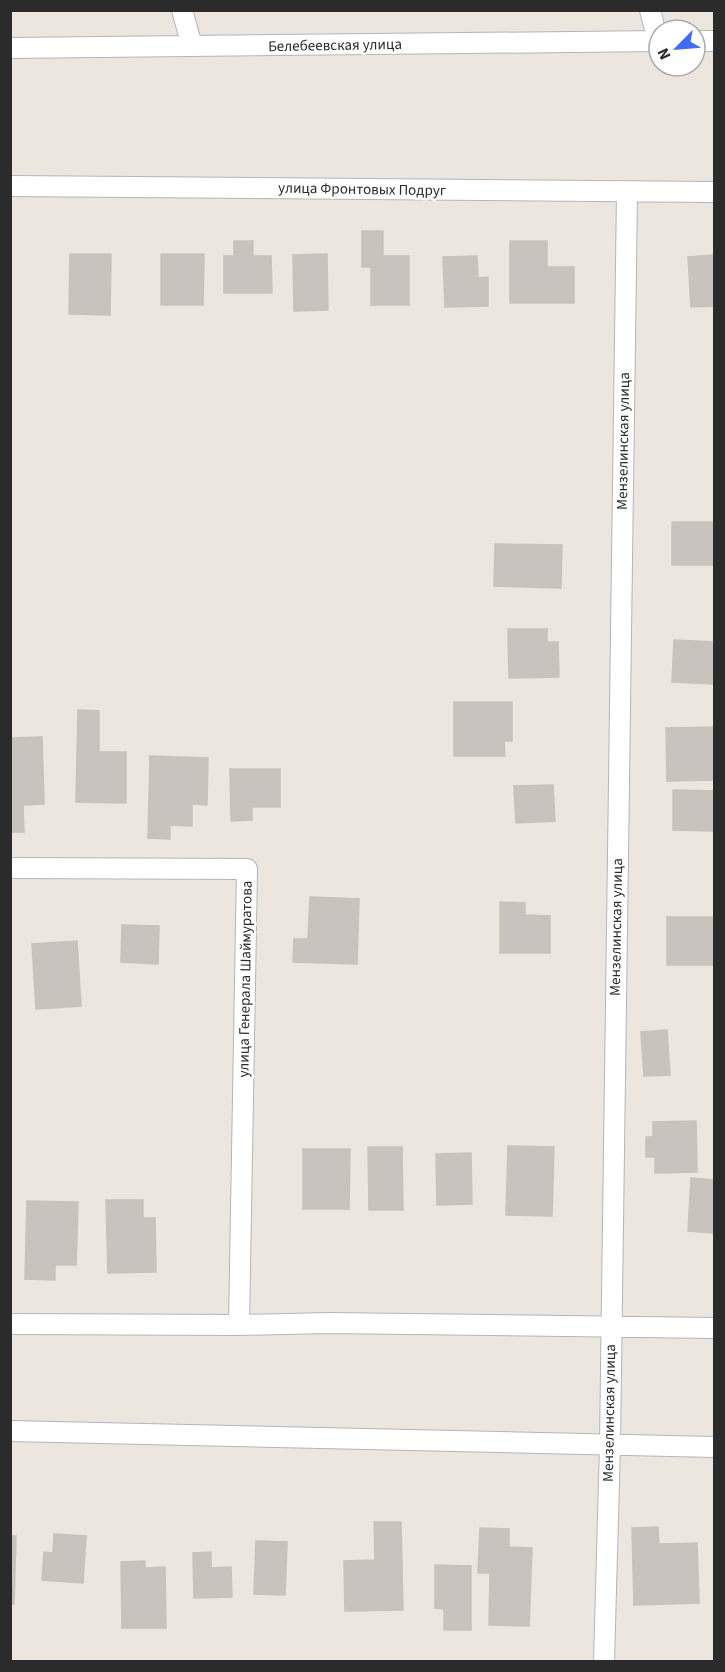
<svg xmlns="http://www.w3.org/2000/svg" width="725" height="1672" viewBox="0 0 725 1672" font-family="'Source Sans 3',sans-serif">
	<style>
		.building { fill: #c8c3bd; stroke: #c8c2b7; stroke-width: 1.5 }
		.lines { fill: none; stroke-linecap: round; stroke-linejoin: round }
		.street-casing { stroke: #b1b5be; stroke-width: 22 }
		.street { stroke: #fff; stroke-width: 20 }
		.labels { text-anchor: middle; stroke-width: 5; stroke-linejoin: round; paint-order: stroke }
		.street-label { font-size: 15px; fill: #2b2b2b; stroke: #fff }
	</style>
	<rect width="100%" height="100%" fill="#ede6de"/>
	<path class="building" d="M 362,231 L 383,231 L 383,256 L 409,256 L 409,305 L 371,305 L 371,267 L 362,267 Z
		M 234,241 L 253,241 L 253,256 L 271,256 L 272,293 L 224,293 L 224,256 L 234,256 Z
		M 510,241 L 547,241 L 547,267 L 574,267 L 574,303 L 510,303 Z
		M 70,254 L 111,254 L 110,315 L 69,314 Z
		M 161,254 L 204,254 L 203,305 L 161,305 Z
		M 327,254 L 328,310 L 294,311 L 293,255 Z
		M 714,255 L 714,306 L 691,307 L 688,257 Z
		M 477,256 L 478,278 L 488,277 L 488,306 L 445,307 L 443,257 Z
		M 672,522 L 714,522 L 714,565 L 672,565 Z
		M 495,544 L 562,545 L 561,588 L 494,586 Z
		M 508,629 L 547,629 L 547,642 L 558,642 L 559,677 L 509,678 Z
		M 674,640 L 714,642 L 714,684 L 672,682 Z
		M 454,702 L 512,702 L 512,741 L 504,741 L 505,756 L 454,756 Z
		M 78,710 L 99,711 L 99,752 L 126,752 L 126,803 L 76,802 Z
		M 714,727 L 714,780 L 667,781 L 666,728 Z
		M 42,737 L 44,804 L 23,805 L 24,832 L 10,832 L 10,738 Z
		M 150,756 L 208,758 L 207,805 L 192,804 L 192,826 L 170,825 L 170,839 L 148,838 Z
		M 230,769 L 280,769 L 280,807 L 252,807 L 252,820 L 231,821 Z
		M 553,785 L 555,821 L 516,823 L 514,786 Z
		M 673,790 L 714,791 L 714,831 L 673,830 Z
		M 310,897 L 359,899 L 357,964 L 293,962 L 294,939 L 308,939 Z
		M 500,902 L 525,903 L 525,915 L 550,916 L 550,953 L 500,953 Z
		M 667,917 L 714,917 L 714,965 L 667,965 Z
		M 122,925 L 159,926 L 158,964 L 121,962 Z
		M 77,941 L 81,1006 L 36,1009 L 32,944 Z
		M 667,1030 L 670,1075 L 644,1076 L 641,1032 Z
		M 696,1121 L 697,1172 L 655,1173 L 655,1157 L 646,1157 L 646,1137 L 653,1137 L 653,1122 Z
		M 508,1146 L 554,1147 L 552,1216 L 506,1215 Z
		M 368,1147 L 402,1147 L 403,1210 L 369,1210 Z
		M 303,1149 L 350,1149 L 349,1209 L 303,1209 Z
		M 471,1153 L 472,1204 L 437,1205 L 436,1154 Z
		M 691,1178 L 714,1180 L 714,1233 L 688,1231 Z
		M 106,1200 L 143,1200 L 143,1218 L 155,1218 L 156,1272 L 108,1273 Z
		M 27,1201 L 78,1202 L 76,1265 L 55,1265 L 55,1280 L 25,1279 Z
		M 374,1522 L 401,1522 L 403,1610 L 345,1611 L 344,1561 L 375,1560 Z
		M 658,1527 L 659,1544 L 697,1543 L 699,1603 L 634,1605 L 632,1528 Z
		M 480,1528 L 509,1529 L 509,1547 L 532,1548 L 529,1626 L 489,1625 L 490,1573 L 478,1573 Z
		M 54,1534 L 86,1536 L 83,1583 L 42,1580 L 44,1552 L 53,1553 Z
		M 10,1536 L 16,1536 L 14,1604 L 10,1604 Z
		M 256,1541 L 287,1542 L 285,1595 L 254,1594 Z
		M 211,1552 L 211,1568 L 231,1567 L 232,1597 L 194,1598 L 193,1553 Z
		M 145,1561 L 145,1568 L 165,1567 L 166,1628 L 122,1628 L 121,1562 Z
		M 435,1565 L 471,1566 L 471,1630 L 444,1630 L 444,1609 L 435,1608 Z"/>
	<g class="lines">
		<defs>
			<path id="street" d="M 182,10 L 192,46
				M 650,10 L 658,41
				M 695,41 L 714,41
				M 10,48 L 659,41
				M 10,186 L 714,192
				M 10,868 L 247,869 L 239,1325
				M 10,1324 L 239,1325 L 329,1323 L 714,1328
				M 10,1431 L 714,1447
				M 604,1662 L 610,1445 L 627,192"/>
		</defs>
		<use href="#street" class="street-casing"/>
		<use href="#street" class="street"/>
	</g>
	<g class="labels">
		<g class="street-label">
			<text transform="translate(335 45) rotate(-1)" y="5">Белебеевская улица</text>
			<text transform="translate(362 189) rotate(1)" y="5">улица Фронтовых Подруг</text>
			<text transform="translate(623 441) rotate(-89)" y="5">Мензелинская улица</text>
			<text transform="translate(616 927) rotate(-89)" y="5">Мензелинская улица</text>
			<text transform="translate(245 979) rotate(-89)" y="5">улица Генерала Шаймуратова</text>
			<text transform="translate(609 1413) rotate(-89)" y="5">Мензелинская улица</text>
		</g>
	</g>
	<rect width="725" height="1672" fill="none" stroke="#2b2b2b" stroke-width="24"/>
	<g transform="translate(677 48) rotate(245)"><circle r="28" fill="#ffffff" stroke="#aaaaaa" stroke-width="1.5"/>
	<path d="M0-4.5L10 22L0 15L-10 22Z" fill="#416af6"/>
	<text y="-9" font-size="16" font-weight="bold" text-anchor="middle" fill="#2b2b2b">N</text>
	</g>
</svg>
